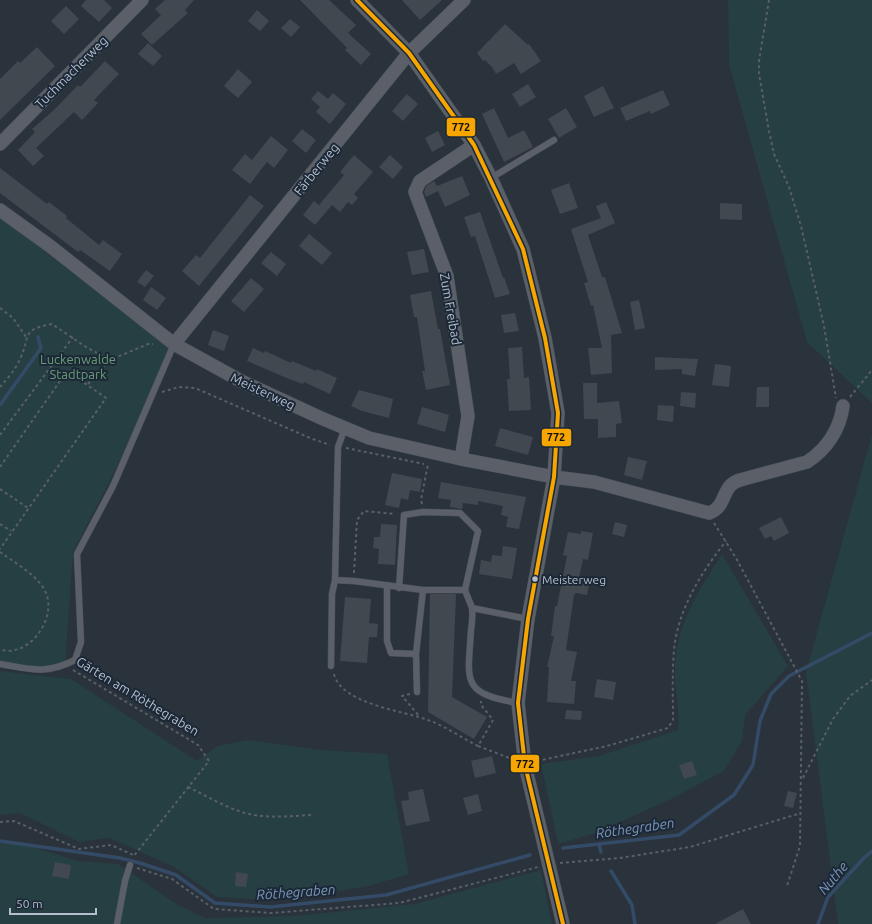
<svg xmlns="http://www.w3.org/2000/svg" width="872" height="924" viewBox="0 0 872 924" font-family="Ubuntu,sans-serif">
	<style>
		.green { fill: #263f42 }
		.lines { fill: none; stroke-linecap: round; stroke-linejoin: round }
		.stream { stroke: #344b67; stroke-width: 3.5 }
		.building { fill: #424850 }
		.lane-casing { stroke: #484e55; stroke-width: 7 }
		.street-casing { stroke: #484e55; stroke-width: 14 }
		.path { stroke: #585f66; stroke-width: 2; stroke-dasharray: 3 3; stroke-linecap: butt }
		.lane { stroke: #5b6068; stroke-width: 6 }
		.street { stroke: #5b6068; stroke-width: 13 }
		.bus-1-casing { stroke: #1c2837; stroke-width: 7 }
		.bus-1 { stroke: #f7a600; stroke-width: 4 }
		.bus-dot { fill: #b4becc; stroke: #1c2837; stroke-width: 1.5 }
		.labels { text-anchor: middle; stroke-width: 4; stroke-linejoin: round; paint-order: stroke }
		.bus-label { font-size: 12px; fill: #b4becc; stroke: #1c2837; text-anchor: start }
		.street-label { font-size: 13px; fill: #b4becc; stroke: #1c2837 }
		.park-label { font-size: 13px; fill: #699f73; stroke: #1c2837 }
		.water-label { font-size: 14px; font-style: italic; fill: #7996b6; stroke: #1c2837 }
		.line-badge { stroke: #1c2837; stroke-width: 1.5 }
		.pale-badge-label { font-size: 11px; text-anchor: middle; font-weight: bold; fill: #111 }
	</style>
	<rect width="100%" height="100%" fill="#2a323b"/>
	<path class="green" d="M 728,0 L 872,0 L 872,403 L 807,342 L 729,65 Z
		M 0,209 L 174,344 L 109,483 L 73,552 L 65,665 L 42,671 L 0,664 Z
		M 872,434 L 872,924 L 838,924 L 806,672 Z
		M 722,554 L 788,666 L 745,715 L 742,741 L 724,771 L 671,799 L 596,833 L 558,844 L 541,764 L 599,756 L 678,730 C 680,713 676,698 675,681 C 673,628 695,597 722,554 Z
		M 0,671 L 71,679 L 197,761 L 217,746 L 249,740 L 321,750 L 387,754 L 409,874 L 369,886 L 303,897 L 265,900 L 217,897 L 174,867 L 109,838 L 79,842 L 20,813 L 0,815 Z
		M 0,843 L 20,843 L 78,861 L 118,864 L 178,905 L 205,918 L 294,916 L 414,904 L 541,870 L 552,924 L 0,924 Z"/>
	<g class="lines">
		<path class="stream" d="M 0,405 L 41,348 L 38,337
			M 0,841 L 120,858 L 140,863 L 176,875 L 215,903 L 270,907 L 386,895 L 530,855
			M 599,844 L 601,852
			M 563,848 L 679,835 L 734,795 L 753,765 L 760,721 L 771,694 L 789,676 L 872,633
			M 611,871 L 632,905 L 635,924
			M 818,924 L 828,897 L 863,859 L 872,851"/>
	</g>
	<path class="building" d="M 86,0 L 104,0 L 112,8 L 99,22 L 81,6 Z
		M 165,0 L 194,0 L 185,10 L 188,13 L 152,45 L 141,34 L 161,15 L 155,9 Z
		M 300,0 L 329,0 L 356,25 L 348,33 L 371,54 L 361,65 L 345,50 L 347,48 Z
		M 402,0 L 442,0 L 420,20 Z
		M 66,6 L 79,19 L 64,34 L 51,21 Z
		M 257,10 L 269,21 L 260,31 L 248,21 Z
		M 290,19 L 300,27 L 291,37 L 281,28 Z
		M 505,24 L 528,45 L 529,44 L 541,61 L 521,74 L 514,63 L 496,74 L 492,67 L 485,60 L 483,61 L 477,53 Z
		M 148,43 L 162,56 L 153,66 L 138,54 Z
		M 37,47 L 55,66 L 0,120 L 0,79 L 18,61 L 20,63 Z
		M 105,61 L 119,74 L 94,100 L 98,103 L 82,120 L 74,112 L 36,148 L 44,156 L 33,166 L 18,150 L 35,132 L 32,129 L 54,110 L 78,85 L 80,87 Z
		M 238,69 L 252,82 L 238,98 L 224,86 Z
		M 528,84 L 536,97 L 520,107 L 512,94 Z
		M 603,86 L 614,108 L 594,117 L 584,96 Z
		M 663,90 L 670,105 L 651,114 L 650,111 L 626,121 L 620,108 Z
		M 318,91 L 328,99 L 333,93 L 346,104 L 330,124 L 316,112 L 320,107 L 311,99 Z
		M 407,94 L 418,104 L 403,121 L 392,111 Z
		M 494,108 L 508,138 L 524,130 L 533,147 L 504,162 L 482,114 Z
		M 566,108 L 577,127 L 559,138 L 548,119 Z
		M 302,129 L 316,140 L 306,153 L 292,141 Z
		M 438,131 L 445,145 L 432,152 L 425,138 Z
		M 271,136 L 288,150 L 274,168 L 267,162 L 250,184 L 232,170 L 245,154 L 252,160 Z
		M 354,155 L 373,172 L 354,194 L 358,198 L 352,205 L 348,202 L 340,212 L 332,205 L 315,225 L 303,215 L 314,201 L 319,205 L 344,175 L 340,172 Z
		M 390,155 L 403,167 L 393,179 L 379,167 Z
		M 0,168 L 47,204 L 49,202 L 67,216 L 66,218 L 99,245 L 103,240 L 122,254 L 110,271 L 80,250 L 78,252 L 0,193 Z
		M 462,176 L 470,195 L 445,207 L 438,191 L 426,197 L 424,192 L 426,186 L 434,181 L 437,186 Z
		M 569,183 L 578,208 L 560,214 L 551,190 Z
		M 250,195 L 264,206 L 199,286 L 182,271 L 196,255 L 200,258 Z
		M 606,202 L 615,223 L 588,235 L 602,277 L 605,277 L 622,333 L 611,335 L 612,373 L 591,375 L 588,348 L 602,348 L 593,305 L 591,306 L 584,283 L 588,282 L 571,229 L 601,218 L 596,206 Z
		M 720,203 L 742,204 L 742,220 L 720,219 Z
		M 480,212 L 503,278 L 504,277 L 510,294 L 495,298 L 475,236 L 471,237 L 464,217 Z
		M 309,234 L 332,253 L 322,265 L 299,246 Z
		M 424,249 L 429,272 L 412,275 L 407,252 Z
		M 271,252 L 286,264 L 277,276 L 261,263 Z
		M 146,270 L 154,276 L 145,287 L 137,282 Z
		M 251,278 L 264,289 L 244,312 L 231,301 Z
		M 151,287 L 166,298 L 157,310 L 143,300 Z
		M 431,291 L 438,329 L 440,329 L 450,385 L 426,390 L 422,371 L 425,371 L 417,317 L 414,317 L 410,295 Z
		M 639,300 L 645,328 L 635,330 L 630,302 Z
		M 515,313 L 519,331 L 504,333 L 501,315 Z
		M 213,330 L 229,336 L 224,351 L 208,345 Z
		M 522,347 L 524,378 L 529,377 L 531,410 L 509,411 L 507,379 L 510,379 L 508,348 Z
		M 253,348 L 264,353 L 265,351 L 291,363 L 292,361 L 316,371 L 317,369 L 337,378 L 330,394 L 304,382 L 303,384 L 289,379 L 247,361 Z
		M 655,357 L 698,359 L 695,376 L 682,374 L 682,369 L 655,370 Z
		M 715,364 L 731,366 L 729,387 L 712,385 Z
		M 583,383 L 597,383 L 597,403 L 619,401 L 622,423 L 616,424 L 616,437 L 598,438 L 598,419 L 584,419 Z
		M 757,387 L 769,387 L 769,407 L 756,407 Z
		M 359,390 L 393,399 L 389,418 L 362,411 L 351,406 Z
		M 681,392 L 696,393 L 695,408 L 680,406 Z
		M 658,405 L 674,406 L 673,422 L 657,420 Z
		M 422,407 L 449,415 L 445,432 L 417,424 Z
		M 500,428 L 533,437 L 528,455 L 495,446 Z
		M 628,457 L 647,461 L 642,480 L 624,475 Z
		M 392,473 L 422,479 L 420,492 L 410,490 L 408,500 L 401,498 L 399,508 L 385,505 Z
		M 441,482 L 526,497 L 519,529 L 506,527 L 508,517 L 501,515 L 503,506 L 478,501 L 478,505 L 463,503 L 462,509 L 450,507 L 451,500 L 438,498 Z
		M 781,517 L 789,533 L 774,541 L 771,536 L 765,539 L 759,528 Z
		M 615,522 L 627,525 L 624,537 L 612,534 Z
		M 381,524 L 397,525 L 395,565 L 378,564 L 379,549 L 373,548 L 374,537 L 380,537 Z
		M 581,531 L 593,533 L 588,560 L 583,559 L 578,583 L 589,585 L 587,595 L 576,593 L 574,595 L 566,650 L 577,652 L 571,681 L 576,681 L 574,704 L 547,702 L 549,667 L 547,667 L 554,636 L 551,636 L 555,606 L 557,606 L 567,556 L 563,555 L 568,532 L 581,534 Z
		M 503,546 L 517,548 L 512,579 L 479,574 L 481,560 L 491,562 L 492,555 L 502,556 Z
		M 430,594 L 456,594 L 452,697 L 487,717 L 474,739 L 428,712 Z
		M 345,597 L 371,599 L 369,623 L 378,624 L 377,637 L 369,637 L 367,663 L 340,661 Z
		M 597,679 L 616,682 L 613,700 L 594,697 Z
		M 566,710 L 582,711 L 581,720 L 565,719 Z
		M 492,756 L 496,773 L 475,778 L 471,761 Z
		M 692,761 L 697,775 L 684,779 L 679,765 Z
		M 423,789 L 430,821 L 406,826 L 401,801 L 409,800 L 408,792 Z
		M 788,791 L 797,793 L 793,808 L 784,806 Z
		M 478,794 L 482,811 L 468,815 L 463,798 Z
		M 55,862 L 71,865 L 69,879 L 52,876 Z
		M 236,872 L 248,874 L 246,887 L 235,886 Z
		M 743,909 L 751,924 L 715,924 Z"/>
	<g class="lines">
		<defs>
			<path id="lane" d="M 491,178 L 554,140
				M 335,580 L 338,447 L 345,428
				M 387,585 L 387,641 L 391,653 L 416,654
				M 399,588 L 404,515 L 423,512 L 460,513 L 478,531 L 465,590
				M 472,608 L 528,619
				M 0,664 C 31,669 45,675 75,660 L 81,642 L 77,554 L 113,486 L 174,344
				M 331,666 L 332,594 L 335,580 L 354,581 L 423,590 L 465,590 C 467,596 470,602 472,608 C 473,615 472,623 471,630 C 468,681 460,693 518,703
				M 417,692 L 416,654 L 423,590
				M 117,924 L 125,881 L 130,865"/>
			<path id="street" d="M 357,0 L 409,53 L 474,145 L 491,178 L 523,249 L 545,338 L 558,413 L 554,477 L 528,619 L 518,703 L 525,765 L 563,924
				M 0,144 L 142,0
				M 0,210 L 50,246 L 174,344 L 241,381 L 321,418 L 369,438 L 461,459 L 554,477 L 594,482 L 709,513 C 724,508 722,494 731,485 C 733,483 737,481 740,480 L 807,462 C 827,449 840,429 843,406
				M 174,344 L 409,53 L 464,0
				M 461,459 L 468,416 L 447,276 L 415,192 L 420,181 L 474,145"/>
		</defs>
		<use href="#lane" class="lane-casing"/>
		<use href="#street" class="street-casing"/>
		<path class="path" d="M 769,0 L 759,61 L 759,74 L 769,131 L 774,154 L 789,187 L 801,226 L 824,326 L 836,398
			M 0,308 L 13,318 L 26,337
			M 88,384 L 110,360 L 148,344 L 153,344
			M 0,387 C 7,379 16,369 20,359 C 31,336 20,330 52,324 L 86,347 L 110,360
			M 162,392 L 179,387 L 195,388 L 310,438 L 330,445
			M 850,397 L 872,370
			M 0,435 L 73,337
			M 346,448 L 424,464
			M 0,467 L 67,371 L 106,398 L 0,549
			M 0,489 L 28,508
			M 422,504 L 421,500 L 428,464
			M 714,523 L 736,558 L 802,681 L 800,846 L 787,886
			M 0,524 L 11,531
			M 0,552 C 15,563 39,576 46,593 C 55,615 37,645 15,650 C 11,652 5,650 0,650
			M 354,573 L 357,520 L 364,511 L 395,514
			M 73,670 L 198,745 L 209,761 L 133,857
			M 334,674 C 341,704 404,711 428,720 C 445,726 462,738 478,746 L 493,720 L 481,705 L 481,701
			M 410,694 L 402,696 L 420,717
			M 478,746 L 512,759
			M 537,761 L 607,746 L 668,728 L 673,720 C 673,697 672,673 674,650 C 678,609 701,573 726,541
			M 803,778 L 833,719 L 850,696 L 872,680
			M 188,787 C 209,797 231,811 254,815 C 273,818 292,816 311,815
			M 0,822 L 14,821 L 79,849 L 111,845 L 133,855
			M 560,863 L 620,858 L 690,847 L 801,813
			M 137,868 L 172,879 L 214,909 L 271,913 L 399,903 L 538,867"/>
		<use href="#lane" class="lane"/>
		<use href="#street" class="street"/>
		<defs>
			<path id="bus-1" d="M 357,0 L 409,53 L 474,145 L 523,249 L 545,338 L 558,413 L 554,477 L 528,619 L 518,703 L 525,765 L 563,924"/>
		</defs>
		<use href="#bus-1" class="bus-1-casing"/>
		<use href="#bus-1" class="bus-1"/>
	</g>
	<circle class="bus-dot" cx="535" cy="579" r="3.5"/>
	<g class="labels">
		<g class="bus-label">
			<text x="542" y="584">Meisterweg</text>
		</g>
		<g class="street-label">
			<text transform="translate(71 72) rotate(-45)" y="5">Tuchmacherweg</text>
			<text transform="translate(316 169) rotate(-51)" y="5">Färberweg</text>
			<text transform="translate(451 309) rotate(80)" y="5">Zum Freibad</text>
			<text transform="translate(263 391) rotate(25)" y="5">Meisterweg</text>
			<text transform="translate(138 696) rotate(31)" y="5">Gärten am Röthegraben</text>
		</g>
		<g class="park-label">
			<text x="78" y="364">Luckenwalde<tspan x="78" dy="15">Stadtpark</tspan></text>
		</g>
		<g class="water-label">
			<text transform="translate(635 828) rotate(-8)" y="5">Röthegraben</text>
			<text transform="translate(833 878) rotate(-50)" y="5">Nuthe</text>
			<text transform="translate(296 892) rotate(-4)" y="5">Röthegraben</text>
		</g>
	</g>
	<g class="line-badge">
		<rect x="446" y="117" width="30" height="20" rx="4" fill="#f7a600"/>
		<rect x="541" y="428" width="31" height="19" rx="4" fill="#f7a600"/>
		<rect x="510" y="754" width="30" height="19" rx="4" fill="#f7a600"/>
	</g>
	<g class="pale-badge-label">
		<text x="461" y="131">772</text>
		<text x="556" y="441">772</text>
		<text x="525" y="768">772</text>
	</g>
	<path d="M10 908v6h86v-6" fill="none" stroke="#b4becc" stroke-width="2"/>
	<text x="16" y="908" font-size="12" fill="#b4becc" stroke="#1c2837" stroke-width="3" paint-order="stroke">50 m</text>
</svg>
